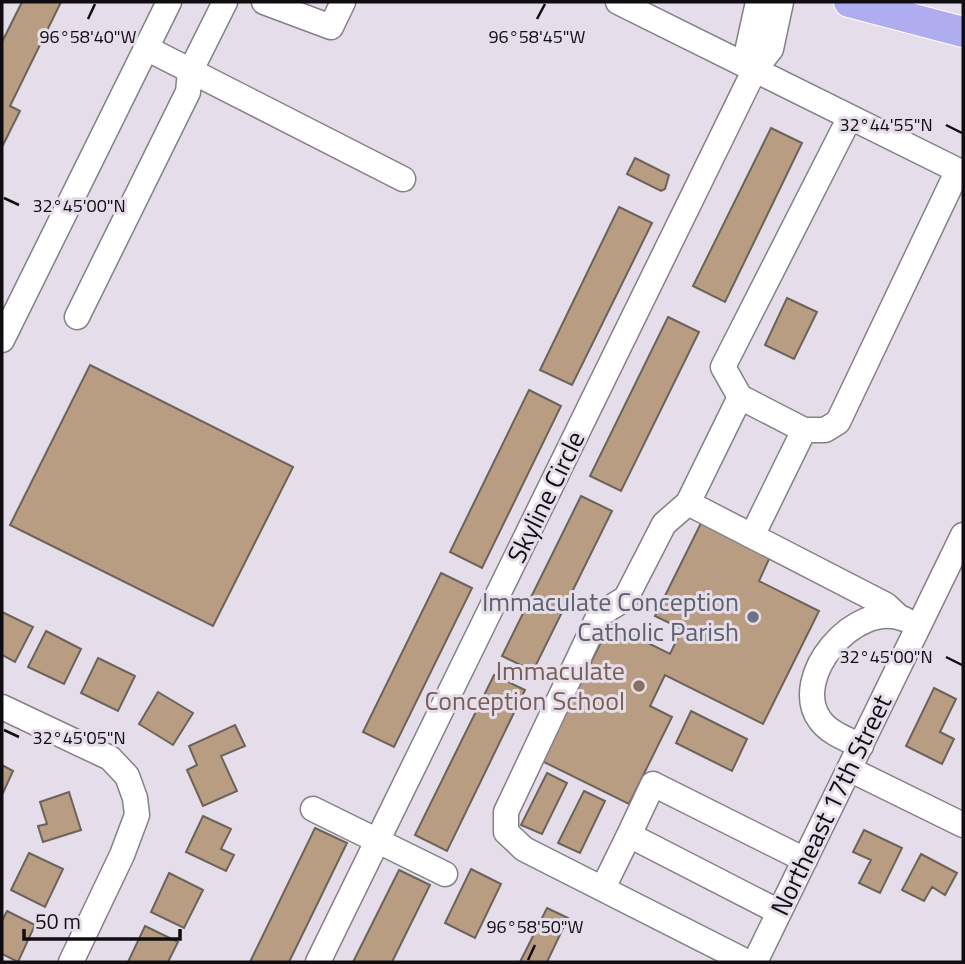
<svg xmlns="http://www.w3.org/2000/svg" width="965" height="964" viewBox="0 0 965 964" font-family="'Titillium Web',sans-serif">
	<style>
		.building { fill: #b99d82; stroke: #6b635a; stroke-width: 2 }
		.lines { fill: none; stroke-linecap: round; stroke-linejoin: round }
		.minor-casing { stroke: #867f8a; stroke-width: 27 }
		.major-casing { stroke: #fff; stroke-width: 32 }
		.minor { stroke: #fff; stroke-width: 24 }
		.major { stroke: #afadef; stroke-width: 30 }
		.ticks { fill: none; stroke: #0f0d11; stroke-width: 2.5 }
		.worship-dot { fill: #6b7280; stroke: #e5deea; stroke-width: 2.5 }
		.education-dot { fill: #8d6e63; stroke: #e5deea; stroke-width: 2.5 }
		.labels { text-anchor: middle; stroke-width: 6; stroke-linejoin: round; paint-order: stroke }
		.street-label { font-size: 26px; fill: #0f0d11; stroke: #e5deea }
		.worship-label { font-size: 26px; fill: #5b616d; stroke: #e5deea; text-anchor: end }
		.education-label { font-size: 26px; fill: #785e54; stroke: #e5deea; text-anchor: end }
		.ticks-label { font-size: 18px; text-anchor: middle; fill: #0f0d11; stroke: #e5deea; stroke-width: 6; stroke-linejoin: round; paint-order: stroke }
	</style>
	<rect width="100%" height="100%" fill="#e5deea"/>
	<path class="building" d="M 22,2 L 61,2 L 10,106 L 20,111 L 2,147 L 2,42 Z
		M 771,128 L 802,143 L 725,302 L 693,286 Z
		M 635,158 L 669,175 L 665,189 L 661,191 L 627,174 Z
		M 619,207 L 652,223 L 572,385 L 540,370 Z
		M 787,298 L 817,312 L 794,359 L 765,345 Z
		M 668,317 L 699,332 L 621,491 L 590,476 Z
		M 90,365 L 293,467 L 213,626 L 10,525 Z
		M 529,390 L 561,406 L 482,568 L 450,552 Z
		M 581,496 L 612,511 L 533,671 L 502,656 Z
		M 701,523 L 770,557 L 759,581 L 819,611 L 763,724 L 665,675 L 650,706 L 672,717 L 629,804 L 542,761 L 610,624 L 670,654 L 682,629 L 655,616 Z
		M 441,573 L 472,588 L 394,747 L 363,732 Z
		M 2,612 L 33,627 L 15,662 L 2,655 Z
		M 46,631 L 81,649 L 64,684 L 28,667 Z
		M 98,658 L 135,676 L 118,711 L 81,693 Z
		M 494,675 L 525,690 L 447,851 L 415,835 Z
		M 934,688 L 956,699 L 940,732 L 954,739 L 942,764 L 906,746 Z
		M 158,692 L 193,713 L 173,745 L 139,724 Z
		M 691,711 L 747,739 L 732,771 L 676,743 Z
		M 235,725 L 245,746 L 221,756 L 237,791 L 203,806 L 187,770 L 197,765 L 189,746 Z
		M 2,765 L 13,771 L 2,795 Z
		M 547,773 L 567,783 L 542,834 L 521,825 Z
		M 584,791 L 605,801 L 580,853 L 558,843 Z
		M 69,792 L 81,830 L 43,842 L 38,826 L 47,824 L 40,802 Z
		M 203,816 L 231,829 L 221,849 L 234,855 L 226,871 L 186,852 Z
		M 315,828 L 347,843 L 289,962 L 250,962 Z
		M 864,830 L 902,848 L 880,893 L 859,883 L 871,860 L 853,852 Z
		M 29,853 L 63,869 L 45,907 L 11,890 Z
		M 921,854 L 957,873 L 945,895 L 932,887 L 924,901 L 902,890 Z
		M 471,869 L 501,884 L 475,938 L 445,923 Z
		M 399,870 L 430,885 L 392,962 L 353,962 Z
		M 169,873 L 203,890 L 184,928 L 151,912 Z
		M 547,908 L 568,918 L 547,962 L 520,962 Z
		M 7,911 L 35,925 L 18,962 L 2,954 L 2,921 Z
		M 145,926 L 178,942 L 168,962 L 128,962 Z"/>
	<g class="lines">
		<defs>
			<path id="minor" d="M 264,2 L 331,27 L 343,2
				M 618,2 L 963,173
				M 146,48 L 403,179
				M 755,69 L 747,52 L 758,2
				M 850,117 L 723,367 L 740,397 L 804,430 L 825,430 L 838,422 L 958,170
				M 77,317 L 188,92 L 190,72 L 225,2
				M 2,340 L 169,2
				M 740,397 L 688,503 L 886,605 L 899,617
				M 688,503 L 664,524 L 626,598 L 599,615 L 506,812 L 506,832 L 524,849 L 747,962
				M 752,536 L 804,430
				M 2,707 L 110,758 L 127,776 L 135,798 L 137,815 L 122,855 L 71,962
				M 861,746 C 847,739 829,733 820,720 C 789,678 855,599 904,619
				M 849,769 L 963,825
				M 313,809 L 445,874
				M 603,888 L 629,835
				M 779,912 L 629,835 L 653,784 L 805,860
				M 318,962 L 755,69 L 771,49 L 781,2
				M 755,962 L 963,535"/>
			<path id="major" d="M 849,2 L 963,32"/>
		</defs>
		<use href="#minor" class="minor-casing"/>
		<use href="#major" class="major-casing"/>
		<use href="#minor" class="minor"/>
		<use href="#major" class="major"/>
	</g>
	<path class="ticks" d="M 88,19 L 95,4M 537,19 L 545,4M 946,125 L 962,133M 4,198 L 19,205M 946,657 L 962,665M 4,730 L 19,737M 528,960 L 535,945"/>
	<circle class="worship-dot" cx="753" cy="617" r="7"/>
	<circle class="education-dot" cx="639" cy="686" r="7"/>
	<g class="labels">
		<g class="street-label">
			<text transform="translate(546 497) rotate(-64)" y="9">Skyline Circle</text>
			<text transform="translate(831 805) rotate(-64)" y="9">Northeast 17th Street</text>
		</g>
		<g class="worship-label">
			<text x="739" y="611">Immaculate Conception<tspan x="739" dy="30">Catholic Parish</tspan></text>
		</g>
		<g class="education-label">
			<text x="625" y="680">Immaculate<tspan x="625" dy="30">Conception School</tspan></text>
		</g>
	</g>
	<g class="ticks-label">
		<text x="88" y="43">96°58'40"W</text>
		<text x="537" y="43">96°58'45"W</text>
		<text x="886" y="131">32°44'55"N</text>
		<text x="79" y="212">32°45'00"N</text>
		<text x="886" y="663">32°45'00"N</text>
		<text x="79" y="744">32°45'05"N</text>
		<text x="535" y="933">96°58'50"W</text>
	</g>
	<rect width="965" height="964" fill="none" stroke="#0f0d11" stroke-width="7"/>
	<path d="M24 929v10h156v-10" fill="none" stroke="#0f0d11" stroke-width="3.5"/>
	<text x="35" y="929" font-size="21" fill="#0f0d11" stroke="#e5deea" stroke-width="5" paint-order="stroke">50 m</text>
</svg>
